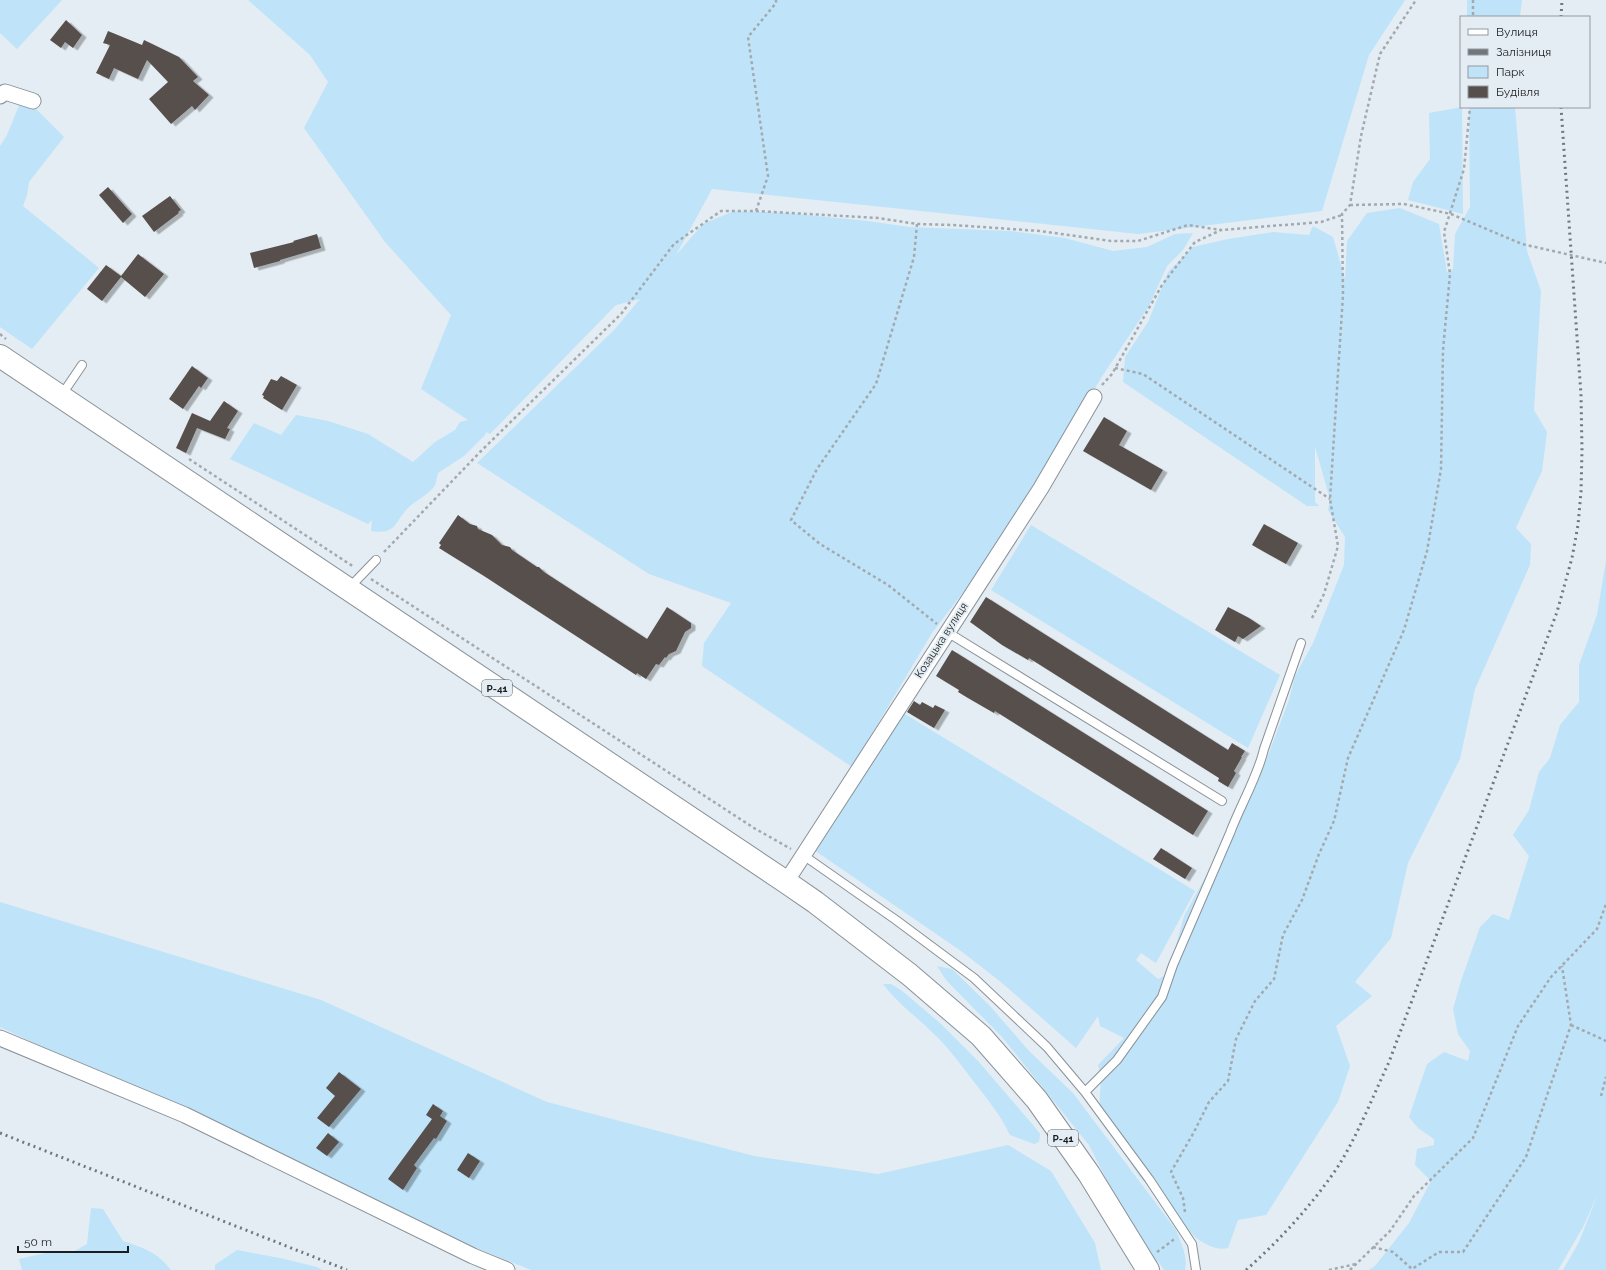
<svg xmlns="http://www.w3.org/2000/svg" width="1606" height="1270" viewBox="0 0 1606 1270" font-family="Raleway,sans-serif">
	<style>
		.green { fill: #bfe3f8 }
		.building { fill: #574f4b; filter: url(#shadow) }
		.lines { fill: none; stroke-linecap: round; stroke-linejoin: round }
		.lane-casing { stroke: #8a9298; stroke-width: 10 }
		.street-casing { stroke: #8a9298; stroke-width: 17 }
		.primary-casing { stroke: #8a9298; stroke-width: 24 }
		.path { stroke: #a3aaaf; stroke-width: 2.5; stroke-dasharray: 3 3; stroke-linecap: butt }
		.lane { stroke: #fff; stroke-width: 8 }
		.street { stroke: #fff; stroke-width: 15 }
		.primary { stroke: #fff; stroke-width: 22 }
		.rail { stroke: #71777b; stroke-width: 3; stroke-dasharray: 2 4; stroke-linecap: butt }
		.labels { text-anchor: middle; stroke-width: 4; stroke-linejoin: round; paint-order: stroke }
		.shield { fill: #e4edf3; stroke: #575c5f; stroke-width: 1 }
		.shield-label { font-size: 10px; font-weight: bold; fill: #1b1e20 }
		.street-label { font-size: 11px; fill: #1b1e20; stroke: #e4edf3 }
	</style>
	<defs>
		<filter id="shadow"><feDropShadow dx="4.5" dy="2.5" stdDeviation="0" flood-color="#0004"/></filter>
	</defs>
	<rect width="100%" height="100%" fill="#e4edf3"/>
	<path class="green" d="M 0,0 L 62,0 L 17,49 L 0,33 Z
		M 248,0 L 1405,0 L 1369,55 L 1322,211 L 1138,234 L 712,189 L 676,255 L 703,224 L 734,211 L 786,213 L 868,221 L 909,227 L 1010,231 L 1065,238 L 1113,251 L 1147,247 L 1175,234 L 1193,233 L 1183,250 L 1167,266 L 1149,306 L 1103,375 L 1003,540 L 932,633 L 852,767 L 702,666 L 704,643 L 731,603 L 649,574 L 477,463 L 615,329 L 640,299 L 616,305 L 490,434 L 486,432 L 485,435 L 464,456 L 438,473 C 437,477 436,482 435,485 C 431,493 415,501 408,508 C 394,522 397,535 371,531 L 372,520 L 368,524 L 230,459 L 254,423 L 281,435 L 296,415 L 328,421 L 368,434 L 413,462 L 435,442 L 455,430 L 460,422 L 468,420 L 421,389 L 451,315 L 385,242 L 304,128 L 328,82 L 310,55 Z
		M 1467,0 L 1522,0 L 1520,17 L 1467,17 Z
		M 20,103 L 33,106 L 64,137 L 29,182 L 27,195 L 23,206 L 99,268 L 32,349 L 0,327 L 0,146 L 7,135 Z
		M 1462,107 L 1463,214 L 1408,200 L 1413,182 L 1430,159 L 1429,113 Z
		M 1469,107 L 1515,107 L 1527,251 L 1541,291 L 1534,410 L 1547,432 L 1542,471 L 1516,528 L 1531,544 L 1530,565 L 1475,689 L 1460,759 L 1408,863 L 1391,938 L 1355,982 L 1372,996 L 1336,1026 L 1350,1066 L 1338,1102 L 1266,1215 L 1238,1220 L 1228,1248 C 1217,1251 1204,1244 1195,1237 L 1139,1176 L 1103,1120 C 1095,1101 1105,1085 1098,1065 L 1124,1038 L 1100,1026 L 1098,1016 L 1076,1048 L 1002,983 L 961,951 L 814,850 L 900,711 L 1195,891 L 1156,963 L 1141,953 L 1136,960 L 1158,979 L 1164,976 L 1171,964 L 1184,916 L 1242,810 L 1267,758 L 1289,700 L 1295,676 L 1313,643 L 1344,565 L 1345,537 L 1328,510 L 1330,499 L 1315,447 L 1315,502 L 1319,506 L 1307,506 L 1123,382 L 1125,357 L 1148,322 L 1168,272 L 1193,247 L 1228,239 L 1273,232 L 1309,235 L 1313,226 L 1333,237 L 1345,279 L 1347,241 L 1367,213 L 1400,208 L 1439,224 L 1447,272 L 1453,269 L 1455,234 L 1470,207 Z
		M 1031,525 L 1280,675 L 1248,748 L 991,590 Z
		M 1606,561 L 1606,1270 L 1563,1270 L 1579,1242 L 1599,1191 L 1583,1227 L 1558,1270 L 1369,1270 L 1375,1266 L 1409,1223 L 1431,1181 L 1415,1165 L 1417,1149 L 1434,1145 L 1434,1139 L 1418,1128 L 1409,1117 L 1427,1064 L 1444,1052 L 1468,1061 L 1470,1051 L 1458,1034 L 1453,1009 L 1461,981 L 1480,927 L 1493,914 L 1509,920 L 1529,856 L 1513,835 L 1529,810 L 1539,772 L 1550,758 L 1560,725 L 1579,702 L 1579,665 L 1597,615 Z
		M 0,902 L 321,1000 L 547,1102 L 754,1156 L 878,1174 L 1008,1145 L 1051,1171 L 1095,1243 L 1101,1270 L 531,1270 L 419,1225 L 265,1153 L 0,1027 Z
		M 937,966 L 952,969 L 990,1006 L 1029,1051 L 1073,1093 L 1176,1230 C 1181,1243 1188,1256 1185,1270 L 1164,1270 L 1158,1261 L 1156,1263 L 1111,1189 L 1089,1145 L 1002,1037 L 946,980 Z
		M 883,984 L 891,984 L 901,990 L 941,1024 L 978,1061 L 1033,1125 L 1040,1134 L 1039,1142 L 1034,1144 L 1010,1135 C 999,1112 983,1094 968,1074 C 957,1060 947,1046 934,1034 C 917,1017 897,1003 883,984 Z
		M 91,1208 L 103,1209 L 123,1241 C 144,1248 157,1252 171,1270 L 22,1270 L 19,1259 L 50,1252 L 73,1252 L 87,1244 Z
		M 237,1250 L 280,1258 L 317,1267 L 322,1270 L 215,1270 L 215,1265 Z"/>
	<path class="building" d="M 66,20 L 82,35 L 73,48 L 65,42 L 61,48 L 50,40 Z
		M 108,31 L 142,45 L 144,40 L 179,57 L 198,77 L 193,81 L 209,95 L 195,110 L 192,106 L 171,124 L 149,99 L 168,82 L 147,60 L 138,79 L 114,68 L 109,79 L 96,73 L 110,45 L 103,43 Z
		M 108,187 L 132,214 L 123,223 L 99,195 Z
		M 170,196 L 181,210 L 178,212 L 179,213 L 154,232 L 142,216 Z
		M 317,234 L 321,248 L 280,260 L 280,261 L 254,268 L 250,253 L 294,242 L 293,241 Z
		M 138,254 L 164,274 L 145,297 L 121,277 L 102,301 L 87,289 L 106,265 L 121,276 Z
		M 192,366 L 208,378 L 201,388 L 199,386 L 183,409 L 169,399 Z
		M 281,376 L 297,385 L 282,410 L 263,398 L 264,396 L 262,395 L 271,379 L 277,381 Z
		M 224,401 L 238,411 L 227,428 L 230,429 L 225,439 L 197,428 L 186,453 L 176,448 L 192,413 L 210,421 Z
		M 1104,417 L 1127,431 L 1119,445 L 1163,470 L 1151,490 L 1083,451 Z
		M 458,515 L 470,524 L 477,526 L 478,529 L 492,535 L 502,545 L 510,547 L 512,550 L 537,567 L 539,567 L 544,572 L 647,639 L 667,607 L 691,623 L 691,628 L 685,632 L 676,651 L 669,654 L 666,658 L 665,657 L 659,665 L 656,664 L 646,679 L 637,673 L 636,675 L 484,576 L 439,548 L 441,545 L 439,543 Z
		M 1264,524 L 1298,543 L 1286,564 L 1252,545 Z
		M 986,597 L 1228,750 L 1232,743 L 1245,751 L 1241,757 L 1242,757 L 1234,771 L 1236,773 L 1228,787 L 1218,781 L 1219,778 L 1029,658 L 1028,660 L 1002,645 L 970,622 Z
		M 1228,607 L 1249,618 L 1261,626 L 1243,639 L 1238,636 L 1235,642 L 1215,630 Z
		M 952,650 L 1208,811 L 1193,835 L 995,711 L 994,713 L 968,698 L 958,692 L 959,690 L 936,676 Z
		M 914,701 L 920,705 L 922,702 L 933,708 L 935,705 L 945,710 L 934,728 L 907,712 Z
		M 1161,848 L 1192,868 L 1185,879 L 1153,859 Z
		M 339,1072 L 361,1089 L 329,1127 L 317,1118 L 335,1096 L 326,1088 Z
		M 433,1104 L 443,1111 L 440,1116 L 447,1121 L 436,1139 L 434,1138 L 414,1165 L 417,1168 L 403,1190 L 388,1179 L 432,1119 L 426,1115 Z
		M 328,1133 L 339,1142 L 327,1156 L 316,1148 Z
		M 468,1153 L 480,1161 L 469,1178 L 457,1170 Z"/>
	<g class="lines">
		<defs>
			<path id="lane" d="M 61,396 L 82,365
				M 349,588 L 376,560
				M 947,632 L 1222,801
				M 803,855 L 896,920 L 974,978 L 1047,1047 L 1085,1092 L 1149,1179 L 1192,1244 L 1196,1270
				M 1085,1092 L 1117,1060 L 1162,997 L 1173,965 L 1230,833 C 1240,806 1258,776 1264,749 L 1301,643"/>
			<path id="street" d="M 0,96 L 5,92 L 33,101
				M 786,882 L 1041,488 L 1094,397
				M 0,1038 L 185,1115 L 473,1256 L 507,1270"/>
			<path id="primary" d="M 0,356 L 786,882 L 815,902 L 910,975 L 981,1036 L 1037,1100 L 1089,1174 L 1148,1270"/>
		</defs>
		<use href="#lane" class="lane-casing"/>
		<use href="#street" class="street-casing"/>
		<use href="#primary" class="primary-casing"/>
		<path class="path" d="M 1473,0 L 1473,17
			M 1350,205 L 1404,204 L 1451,214 L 1522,244 L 1606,263
			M 756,211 L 768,176 L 748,37 L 776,3 L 776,0
			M 917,224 L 914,257 L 876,384 L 817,469 L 791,520 L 820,544 L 888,585 L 937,624
			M 0,334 L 6,339
			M 1115,368 L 1143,374 L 1330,499
			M 1102,385 L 1112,374 L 1162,285 L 1195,242 L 1221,230 L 1321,222 L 1342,215
			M 189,459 L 354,567
			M 384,552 L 480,452 L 621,314 L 674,244 L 721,211 L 756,211 L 878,218 L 917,224 L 953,225 L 1040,231 L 1111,241 L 1138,241 L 1188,225 L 1221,230
			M 371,579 L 754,828 L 791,849
			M 1312,618 L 1324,594 L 1338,546 L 1330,499 L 1343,295 L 1342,214 L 1350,205 L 1361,136 L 1380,54 L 1416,0
			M 1571,1025 L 1606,1041
			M 1601,1096 L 1606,1077
			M 1185,1212 L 1183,1198 L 1171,1172 L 1194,1132 L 1209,1102 L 1228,1081 L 1236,1039 L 1255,1001 L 1274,979 L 1283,935 L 1302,900 L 1319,854 L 1334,821 L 1348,758 L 1404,630 L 1427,551 L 1441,469 L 1443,350 L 1450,274 L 1444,232 L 1464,169 L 1470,107
			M 1373,1247 L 1393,1252 L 1412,1269 L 1439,1252 L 1463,1252 L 1526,1157 L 1571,1025 L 1562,966
			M 1157,1252 L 1176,1238
			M 1329,1270 L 1356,1264
			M 1350,1270 L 1390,1231 L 1414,1196 L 1473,1138 L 1518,1026 L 1551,977 L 1597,929 L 1606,904"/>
		<use href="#lane" class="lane"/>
		<use href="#street" class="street"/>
		<use href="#primary" class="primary"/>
		<path class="rail" d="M 1561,17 L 1562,0
			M 0,1133 L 347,1270
			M 1246,1270 C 1280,1240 1311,1206 1337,1168 C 1357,1137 1373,1096 1389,1062 L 1557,612 L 1572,558 L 1578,525 L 1581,492 L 1582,450 L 1581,395 L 1561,107"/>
	</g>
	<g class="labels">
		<g class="shield">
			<rect x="482" y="680" width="30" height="16" rx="3"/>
			<rect x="1048" y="1130" width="30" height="16" rx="3"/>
		</g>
		<g class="shield-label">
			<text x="497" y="692">Р-41</text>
			<text x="1063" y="1142">Р-41</text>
		</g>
		<g class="street-label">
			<text transform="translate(941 640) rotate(-57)" y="4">Козацька вулиця</text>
		</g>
	</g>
	<rect x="1460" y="16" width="130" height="92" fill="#e4edf3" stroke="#949a9f"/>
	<rect x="1468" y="29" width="20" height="6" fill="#ffffff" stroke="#949a9f"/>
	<text x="1496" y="36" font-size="12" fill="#1b1e20">Вулиця</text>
	<rect x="1468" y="49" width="20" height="6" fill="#71777b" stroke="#949a9f"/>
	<text x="1496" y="56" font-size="12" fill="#1b1e20">Залізниця</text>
	<rect x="1468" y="66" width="20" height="12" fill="#bfe3f8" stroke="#949a9f"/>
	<text x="1496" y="76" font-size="12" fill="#1b1e20">Парк</text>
	<rect x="1468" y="86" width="20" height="12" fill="#574f4b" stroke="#949a9f"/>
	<text x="1496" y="96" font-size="12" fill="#1b1e20">Будівля</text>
	<path d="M18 1246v6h110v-6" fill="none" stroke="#1b1e20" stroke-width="2"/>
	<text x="24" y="1246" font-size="12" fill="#1b1e20" stroke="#e4edf3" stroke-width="3" paint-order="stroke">50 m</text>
</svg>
